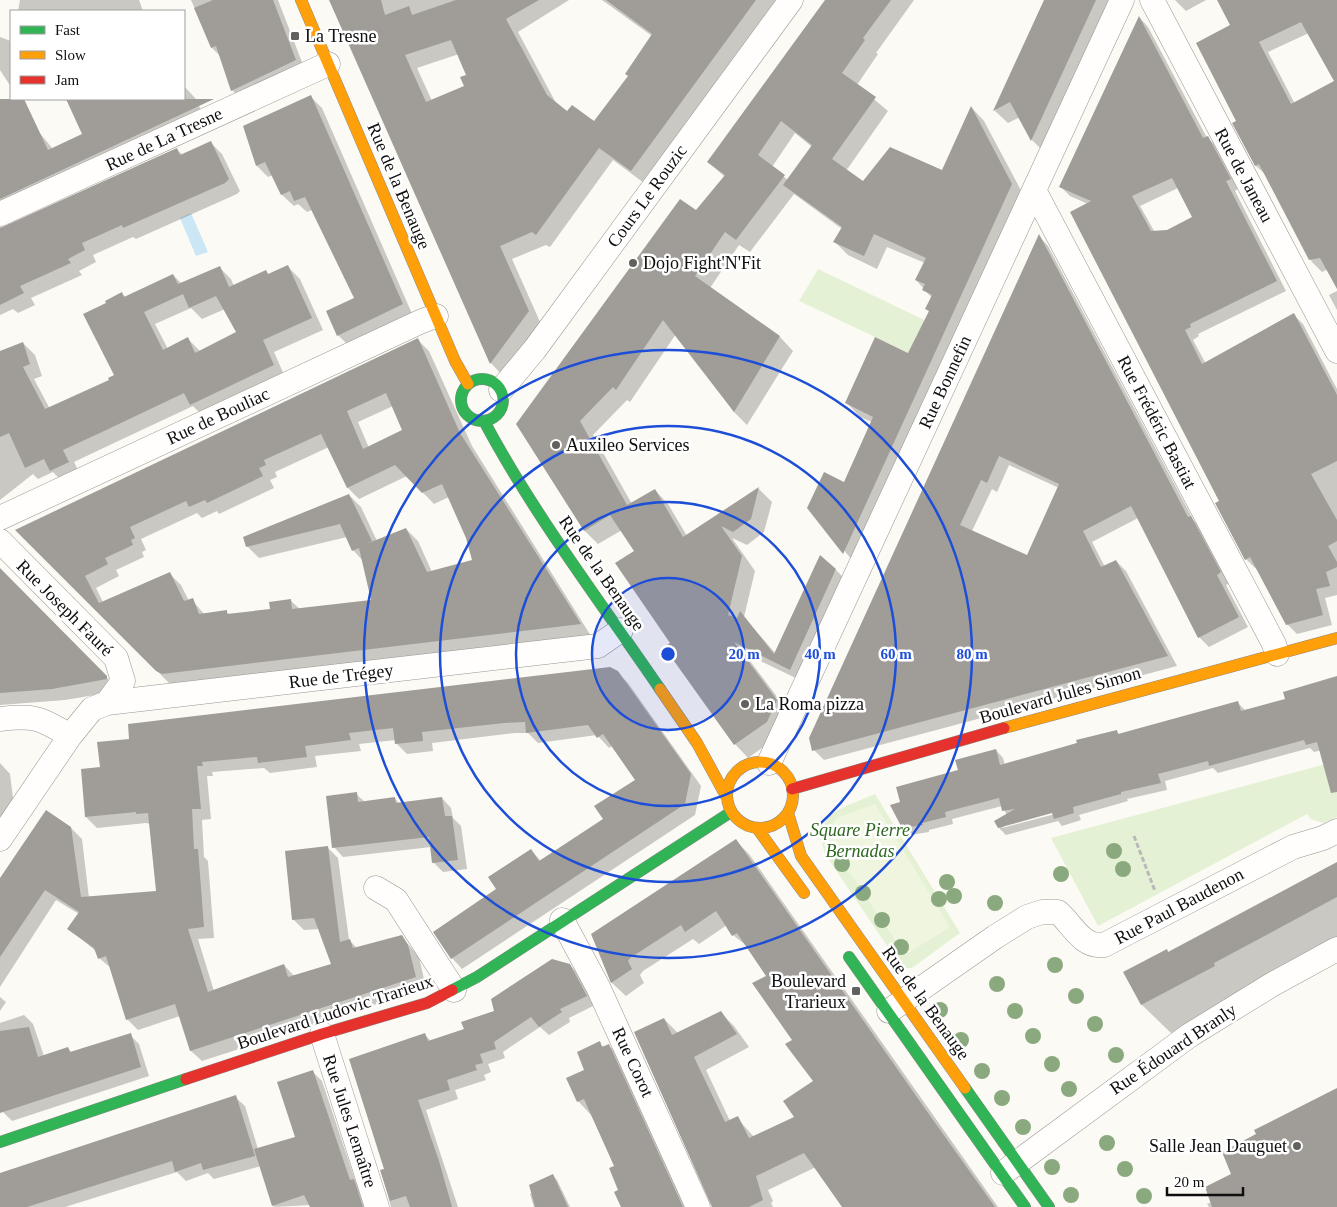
<svg xmlns="http://www.w3.org/2000/svg" width="1337" height="1207" viewBox="0 0 1337 1207" font-family="Georgia,serif">
	<style>
		.green { fill: #e5f1d5 }
		.pitch { fill: #eff5de }
		.water { fill: #cbe6f5 }
		.shadow { fill: #0003; fill-rule: evenodd }
		.building { fill: #a09d99; fill-rule: evenodd }
		.lines { fill: none; stroke-linecap: round; stroke-linejoin: round }
		.street-casing { stroke: #969592; stroke-width: 25 }
		.fast-casing { stroke: #8c8b89; stroke-width: 12 }
		.slow-casing { stroke: #8c8b89; stroke-width: 12 }
		.jam-casing { stroke: #8c8b89; stroke-width: 12 }
		.path { stroke: #b9b9b8; stroke-width: 3; stroke-dasharray: 5 2.5; stroke-linecap: butt }
		.street { stroke: #fffefd; stroke-width: 24 }
		.fast { stroke: #30b455; stroke-width: 11 }
		.slow { stroke: #ff9f0a; stroke-width: 11 }
		.jam { stroke: #e5322d; stroke-width: 11 }
		.tree { fill: #8ba97f }
		.ring { fill: none; stroke: #1d4ed8; stroke-width: 2.5 }
		.poi-dot { fill: #62615f; stroke: #fff; stroke-width: 2 }
		.labels { text-anchor: middle; stroke-width: 5; stroke-linejoin: round; paint-order: stroke }
		.poi-label { font-size: 18px; fill: #0f0f0f; stroke: #fff; text-anchor: start }
		.street-label { font-size: 18px; fill: #0f0f0f; stroke: #fff }
		.park-label { font-size: 18px; font-style: italic; fill: #2e671f; stroke: #fff }
		.centre { fill: #1d4ed8; stroke: #fff; stroke-width: 2.5 }
		.ring-label { font-size: 15px; text-anchor: middle; font-weight: bold; fill: #1d4ed8; stroke: #fff; stroke-width: 5; stroke-linejoin: round; paint-order: stroke }
	</style>
	<rect width="100%" height="100%" fill="#fcfaf4"/>
	<path class="green" d="M 818,269 L 945,330 L 930,363 L 799,301 Z
		M 1337,761 L 1337,817 L 1323,823 L 1311,819 L 1307,814 L 1098,926 L 1051,838 Z
		M 875,794 L 960,933 L 912,968 L 905,968 L 900,965 L 825,854 C 811,812 844,808 875,794 Z"/>
	<path class="pitch" d="M 875,804 L 950,927 L 905,955 L 824,835 L 837,818 Z"/>
	<path class="water" d="M 191,213 L 208,252 L 196,256 L 180,218 Z"/>
	<path class="shadow" d="M 20,0 L 139,0 L 143,11 L 18,11 Z
		M 191,0 L 278,0 L 305,70 L 242,100 L 232,90 L 220,56 L 212,48 Z
		M 330,0 L 569,0 L 518,32 L 557,105 L 567,113 L 595,123 L 629,76 L 652,36 L 602,0 L 778,0 L 644,183 L 613,160 L 550,247 L 546,245 L 512,259 L 541,324 L 503,376 L 491,363 ZM 459,54 L 468,75 L 466,87 L 432,101 L 417,68 Z
		M 827,0 L 914,0 L 876,53 L 878,54 L 857,85 L 888,111 L 846,171 L 863,183 L 943,172 L 972,108 L 984,121 L 1025,198 L 857,566 L 809,508 L 844,483 L 872,422 L 860,417 L 847,403 L 908,354 L 930,312 L 927,309 L 932,298 L 916,280 L 925,263 L 887,247 L 877,269 L 848,255 L 835,242 L 842,229 L 794,194 L 750,252 L 739,245 L 710,288 L 780,337 L 793,351 L 747,425 L 734,412 L 676,334 L 630,402 L 627,400 L 593,435 L 632,504 L 655,490 L 668,504 L 687,536 L 759,489 L 772,502 L 764,532 L 747,545 L 732,538 L 755,571 L 744,617 L 776,654 L 836,570 L 849,583 L 804,682 L 744,653 L 790,714 L 780,735 L 748,758 L 735,744 L 666,648 L 672,643 L 636,552 L 622,530 L 598,544 L 585,531 L 517,424 L 725,177 L 708,162 ZM 795,133 L 812,147 L 788,180 L 772,167 Z
		M 1045,0 L 1116,0 L 1045,153 L 1032,140 L 1020,117 L 1008,123 L 995,111 Z
		M 1175,0 L 1206,0 L 1186,11 Z
		M 1218,0 L 1337,0 L 1337,286 L 1328,269 L 1322,272 L 1312,262 L 1267,176 L 1256,166 L 1234,123 L 1238,121 L 1231,26 ZM 1309,33 L 1337,81 L 1295,104 L 1268,52 Z
		M 1140,18 L 1148,27 L 1207,138 L 1217,146 L 1239,188 L 1235,191 L 1286,291 L 1198,334 L 1199,336 L 1193,340 L 1206,364 L 1294,315 L 1303,324 L 1337,389 L 1337,595 L 1325,598 L 1332,625 L 1297,634 L 1287,624 L 1257,567 L 1255,568 L 1246,559 L 1088,204 L 1070,196 L 1061,187 ZM 1178,188 L 1193,218 L 1157,236 L 1140,206 Z
		M 0,37 L 11,41 L 11,87 L 0,70 Z
		M 184,86 L 195,98 L 206,120 L 0,221 L 0,148 L 38,131 L 53,149 L 83,135 L 74,113 L 101,99 L 184,99 Z
		M 311,97 L 322,108 L 413,316 L 349,346 L 338,335 L 356,299 L 312,210 L 307,212 L 298,204 L 294,206 L 282,195 L 273,175 L 268,177 L 257,166 L 244,127 Z
		M 210,142 L 222,154 L 240,191 L 237,194 L 136,239 L 133,237 L 93,255 L 96,262 L 79,271 L 82,275 L 31,298 L 35,305 L 18,313 L 13,309 L 0,315 L 0,227 L 6,228 L 177,150 L 183,155 Z
		M 1039,236 L 1048,246 L 1194,521 L 1201,527 L 1230,583 L 1226,585 L 1248,627 L 1209,647 L 1199,637 L 1138,518 L 1092,542 L 1105,567 L 1116,561 L 1126,571 L 1177,666 L 824,760 L 814,750 ZM 1009,465 L 1059,488 L 1028,557 L 972,531 L 992,489 L 997,492 Z
		M 219,267 L 231,279 L 234,286 L 266,271 L 269,275 L 288,267 L 300,279 L 323,330 L 274,352 L 285,377 L 203,416 L 193,406 L 114,443 L 74,462 L 80,474 L 63,482 L 53,472 L 38,479 L 33,474 L 0,500 L 0,353 L 23,343 L 35,355 L 42,376 L 34,379 L 50,409 L 111,381 L 116,375 L 108,304 L 122,294 L 126,297 L 173,275 L 182,284 ZM 191,308 L 202,319 L 225,309 L 238,333 L 201,352 L 188,339 L 168,349 L 155,324 Z
		M 1337,291 L 1337,310 L 1329,295 Z
		M 418,340 L 429,351 L 472,446 L 591,636 L 175,685 L 169,683 L 18,530 ZM 393,406 L 404,431 L 369,448 L 358,422 ZM 329,447 L 348,488 L 359,499 L 407,476 L 434,504 L 449,497 L 468,538 L 473,561 L 432,572 L 418,541 L 406,529 L 377,541 L 361,507 L 349,495 L 247,546 L 259,558 L 347,537 L 353,550 L 363,561 L 373,601 L 300,609 L 291,601 L 271,610 L 230,615 L 227,612 L 205,615 L 192,600 L 189,601 L 181,585 L 169,573 L 103,602 L 96,588 L 119,576 L 116,570 L 144,557 L 142,552 L 146,550 L 141,539 L 197,513 L 202,518 L 217,511 L 219,514 L 274,488 L 270,480 L 277,477 L 275,472 Z
		M 0,570 L 118,689 L 119,691 L 65,700 L 0,705 Z
		M 617,672 L 628,683 L 701,786 L 695,815 L 462,969 L 452,958 L 498,890 L 531,850 L 541,861 L 605,820 L 636,780 L 612,746 L 609,748 L 597,735 L 538,743 L 528,733 L 515,733 L 432,743 L 433,751 L 407,754 L 396,743 L 396,740 L 359,744 L 361,751 L 315,756 L 317,767 L 270,773 L 264,768 L 212,772 L 213,776 L 207,776 L 211,819 L 202,820 L 204,857 L 208,861 L 214,938 L 198,939 L 214,991 L 284,965 L 295,977 L 333,964 L 320,929 L 304,930 L 293,919 L 327,847 L 338,858 L 349,940 L 357,948 L 402,937 L 419,957 L 426,988 L 202,1061 L 191,1051 L 180,1016 L 138,1030 L 127,1019 L 111,968 L 99,958 L 97,952 L 69,929 L 79,914 L 56,900 L 0,987 L 0,881 L 71,828 L 82,839 L 89,898 L 157,892 L 151,824 L 146,823 L 97,828 L 86,817 L 82,770 L 101,768 L 131,740 Z
		M 1337,678 L 1337,746 L 1314,752 L 1310,748 L 1218,773 L 1213,768 L 1165,781 L 1167,790 L 1127,799 L 1128,801 L 1079,815 L 1081,820 L 1062,826 L 1058,821 L 1006,835 L 999,828 L 1007,815 L 1002,806 L 952,819 L 953,824 L 929,830 L 929,832 L 911,835 L 903,827 L 902,803 L 996,750 L 1003,758 L 1005,765 L 1116,731 L 1120,735 L 1238,703 L 1245,710 L 1286,700 ZM 1058,810 L 1059,813 L 1002,828 L 1007,824 Z
		M 0,763 L 10,774 L 15,814 L 0,816 Z
		M 356,794 L 365,802 L 394,798 L 399,803 L 442,798 L 451,808 L 453,818 L 461,826 L 467,869 L 443,872 L 433,862 L 431,847 L 343,857 L 334,847 Z
		M 736,841 L 749,854 L 998,1207 L 843,1207 L 816,1167 L 768,1190 L 773,1201 L 771,1203 L 773,1207 L 713,1207 L 664,1019 L 678,1033 L 721,1013 L 734,1026 L 749,1047 L 706,1070 L 730,1121 L 737,1118 L 754,1137 L 795,1118 L 815,1082 L 794,1040 L 768,977 L 748,947 L 733,935 L 727,925 L 699,944 L 693,939 L 643,971 L 640,975 L 644,983 L 626,996 L 612,983 L 592,934 Z
		M 1337,864 L 1337,940 L 1171,1033 L 1142,1005 L 1125,973 L 1169,953 Z
		M 570,965 L 579,975 L 595,1005 L 569,1018 L 570,1022 L 549,1035 L 540,1027 L 503,1052 L 505,1058 L 488,1064 L 491,1072 L 484,1075 L 486,1080 L 455,1090 L 458,1099 L 426,1110 L 458,1207 L 391,1207 L 381,1171 L 385,1170 L 425,1035 L 431,1041 L 465,1030 Z
		M 0,997 L 6,1002 L 0,1011 Z
		M 24,1015 L 33,1024 L 44,1056 L 68,1048 L 72,1053 L 130,1035 L 139,1044 L 149,1076 L 12,1121 L 3,1112 L 0,1105 L 0,1023 Z
		M 599,1043 L 604,1047 L 608,1045 L 622,1058 L 689,1207 L 627,1207 L 616,1166 L 591,1115 L 578,1101 L 586,1071 Z
		M 313,1072 L 322,1081 L 356,1183 L 363,1190 L 368,1207 L 312,1207 L 311,1205 L 274,1207 L 261,1166 L 214,1179 L 208,1173 L 186,1181 L 177,1172 L 65,1207 L 0,1207 L 0,1174 L 235,1097 L 245,1106 L 258,1149 L 297,1137 Z
		M 1337,1089 L 1337,1207 L 1209,1207 L 1207,1204 L 1212,1202 L 1233,1174 Z
		M 552,1175 L 557,1180 L 570,1207 L 534,1207 L 530,1194 Z"/>
	<path class="building" d="M 213,0 L 273,0 L 296,60 L 231,91 L 216,46 L 211,48 L 194,8 Z
		M 329,0 L 381,0 L 385,15 L 409,6 L 412,15 L 456,0 L 539,0 L 506,19 L 547,95 L 567,111 L 572,105 L 594,121 L 628,76 L 625,74 L 652,34 L 606,0 L 756,0 L 631,171 L 599,148 L 536,235 L 532,232 L 500,246 L 529,311 L 490,364 ZM 451,40 L 466,75 L 460,77 L 464,86 L 426,102 L 405,55 Z
		M 825,0 L 891,0 L 863,38 L 865,40 L 842,73 L 876,97 L 832,159 L 863,181 L 890,147 L 942,170 L 971,106 L 1012,184 L 843,554 L 807,508 L 824,472 L 844,482 L 873,417 L 845,403 L 875,337 L 908,353 L 929,311 L 925,309 L 932,295 L 922,290 L 925,284 L 915,280 L 926,258 L 874,234 L 864,256 L 833,242 L 842,227 L 783,185 L 812,145 L 781,121 L 758,155 L 785,175 L 736,240 L 725,232 L 695,276 L 780,336 L 734,412 L 663,320 L 616,390 L 613,387 L 580,421 L 627,505 L 655,489 L 683,537 L 759,487 L 751,519 L 733,532 L 721,526 L 742,556 L 728,615 L 737,618 L 740,611 L 774,654 L 820,555 L 836,569 L 790,670 L 734,642 L 777,700 L 767,722 L 734,745 L 664,647 L 670,643 L 615,563 L 634,551 L 610,515 L 584,531 L 516,424 L 680,199 L 696,210 L 725,175 L 707,162 Z
		M 1044,0 L 1096,0 L 1031,141 L 1010,102 L 993,111 Z
		M 1217,0 L 1337,0 L 1337,289 L 1320,258 L 1309,260 L 1259,164 L 1255,166 L 1232,123 L 1236,121 L 1196,43 L 1230,25 ZM 1301,22 L 1334,81 L 1291,104 L 1259,42 Z
		M 1139,16 L 1203,138 L 1208,136 L 1231,179 L 1226,181 L 1277,281 L 1190,324 L 1191,327 L 1185,330 L 1202,364 L 1294,313 L 1337,395 L 1337,461 L 1311,474 L 1337,520 L 1337,541 L 1328,546 L 1337,562 L 1337,567 L 1326,572 L 1330,586 L 1316,589 L 1323,615 L 1286,625 L 1250,557 L 1245,560 L 1215,503 L 1219,501 L 1070,212 L 1091,201 L 1059,187 ZM 1172,178 L 1192,217 L 1167,230 L 1151,231 L 1132,196 Z
		M 311,95 L 403,304 L 337,336 L 326,311 L 354,298 L 305,197 L 294,201 L 290,191 L 281,195 L 265,162 L 256,166 L 243,126 Z
		M 0,99 L 24,99 L 48,150 L 82,134 L 66,99 L 214,99 L 0,199 Z
		M 211,141 L 229,179 L 225,183 L 123,228 L 122,225 L 82,243 L 85,250 L 68,259 L 71,263 L 20,286 L 24,293 L 0,305 L 0,228 L 177,148 L 180,155 Z
		M 1039,234 L 1188,517 L 1191,516 L 1221,572 L 1217,575 L 1239,617 L 1198,638 L 1131,506 L 1083,531 L 1101,567 L 1116,560 L 1168,656 L 812,751 L 809,738 ZM 999,456 L 1059,484 L 1027,555 L 960,525 L 981,480 L 987,483 Z
		M 288,265 L 312,318 L 263,340 L 274,365 L 190,405 L 184,393 L 102,432 L 63,450 L 69,462 L 50,471 L 44,459 L 25,468 L 9,433 L 0,437 L 0,351 L 23,342 L 30,364 L 23,367 L 45,409 L 109,380 L 108,378 L 114,375 L 83,314 L 106,303 L 105,301 L 122,292 L 124,297 L 173,274 L 178,284 L 220,266 L 229,287 L 266,270 L 268,274 ZM 183,294 L 189,308 L 216,296 L 236,332 L 195,353 L 188,337 L 163,350 L 144,312 Z
		M 418,338 L 460,433 L 581,624 L 162,674 L 156,671 L 15,530 ZM 386,393 L 402,430 L 363,449 L 347,411 ZM 321,434 L 347,488 L 395,465 L 422,493 L 442,484 L 466,538 L 472,560 L 427,572 L 406,528 L 366,544 L 372,541 L 349,494 L 243,537 L 246,547 L 340,524 L 352,551 L 359,548 L 371,600 L 292,609 L 291,599 L 269,602 L 270,609 L 227,614 L 227,610 L 199,614 L 193,598 L 184,601 L 170,572 L 99,603 L 85,576 L 108,564 L 105,558 L 133,545 L 131,540 L 135,538 L 130,527 L 186,501 L 189,507 L 205,500 L 207,503 L 263,476 L 259,468 L 266,465 L 264,460 Z
		M 0,568 L 107,676 L 107,679 L 52,689 L 0,693 Z
		M 610,667 L 618,671 L 691,774 L 685,804 L 451,959 L 433,932 L 496,889 L 488,877 L 531,849 L 539,861 L 603,819 L 594,806 L 635,780 L 603,734 L 597,738 L 588,725 L 526,733 L 525,722 L 504,723 L 422,732 L 423,741 L 395,744 L 393,728 L 349,733 L 351,740 L 305,746 L 307,757 L 258,763 L 257,757 L 202,762 L 203,766 L 197,766 L 201,809 L 192,809 L 194,849 L 198,849 L 204,927 L 188,929 L 208,992 L 284,964 L 288,977 L 331,964 L 314,918 L 292,920 L 285,851 L 328,846 L 340,942 L 350,939 L 353,948 L 402,935 L 408,945 L 416,977 L 190,1051 L 175,1004 L 126,1020 L 106,956 L 98,959 L 94,948 L 67,929 L 79,912 L 45,890 L 0,957 L 0,878 L 46,810 L 71,827 L 81,897 L 156,891 L 148,813 L 136,814 L 136,812 L 85,817 L 81,769 L 100,767 L 97,742 L 129,739 L 128,724 Z
		M 1337,676 L 1337,792 L 1331,793 L 1317,742 L 1306,745 L 1304,740 L 1209,766 L 1208,761 L 1158,774 L 1161,783 L 1121,792 L 1121,794 L 1073,807 L 1074,813 L 1054,819 L 1052,813 L 998,828 L 994,821 L 1015,809 L 1002,811 L 999,798 L 945,812 L 946,817 L 922,823 L 923,825 L 902,828 L 890,805 L 900,802 L 896,787 L 958,770 L 955,760 L 996,749 L 1000,765 L 1077,743 L 1076,740 L 1117,730 L 1118,734 L 1238,701 L 1241,711 L 1285,699 L 1283,692 Z
		M 357,792 L 358,802 L 395,797 L 396,803 L 442,797 L 445,816 L 452,816 L 458,860 L 432,863 L 429,837 L 332,848 L 326,796 Z
		M 736,839 L 926,1110 L 995,1207 L 842,1207 L 804,1153 L 756,1176 L 763,1200 L 749,1207 L 712,1207 L 634,1032 L 664,1018 L 672,1035 L 721,1011 L 737,1034 L 694,1057 L 725,1122 L 738,1116 L 749,1138 L 794,1117 L 783,1101 L 813,1081 L 785,1044 L 792,1040 L 752,983 L 766,976 L 737,933 L 732,936 L 716,911 L 685,932 L 681,925 L 630,958 L 628,961 L 632,969 L 611,983 L 591,934 Z
		M 1337,862 L 1337,897 L 1214,963 L 1215,966 L 1141,1005 L 1123,972 L 1167,949 L 1168,952 Z
		M 552,959 L 570,964 L 587,996 L 560,1009 L 562,1012 L 539,1027 L 531,1017 L 494,1042 L 496,1049 L 480,1054 L 483,1063 L 475,1065 L 477,1070 L 447,1080 L 450,1090 L 418,1100 L 439,1161 L 452,1207 L 410,1207 L 406,1196 L 390,1201 L 380,1170 L 384,1169 L 349,1059 L 425,1033 L 428,1041 L 464,1029 L 461,1022 L 494,1011 L 491,999 Z
		M 29,1027 L 38,1057 L 68,1047 L 70,1052 L 131,1033 L 141,1067 L 0,1113 L 0,1031 Z
		M 600,1041 L 602,1047 L 609,1044 L 683,1207 L 621,1207 L 614,1192 L 618,1190 L 609,1168 L 614,1166 L 584,1099 L 577,1102 L 566,1078 L 584,1070 L 577,1052 Z
		M 313,1070 L 350,1180 L 354,1179 L 363,1207 L 310,1207 L 304,1195 L 272,1206 L 254,1149 L 295,1137 L 277,1082 Z
		M 1337,1088 L 1337,1207 L 1212,1207 L 1205,1187 L 1231,1174 L 1222,1152 L 1256,1134 L 1254,1130 Z
		M 236,1095 L 255,1156 L 203,1170 L 201,1163 L 175,1172 L 172,1161 L 27,1207 L 0,1207 L 0,1173 Z
		M 553,1174 L 568,1207 L 535,1207 L 529,1185 Z"/>
	<g class="lines">
		<defs>
			<path id="street" d="M 1152,0 L 1337,351
				M 1034,190 L 1274,644 L 1277,654
				M 0,214 L 328,64
				M 501,390 L 535,349 L 791,0
				M 0,518 L 422,321 L 436,316
				M 0,541 L 116,658 L 123,681 L 107,703
				M 0,719 C 34,715 41,718 70,736
				M 769,763 L 1122,0
				M 0,839 L 70,736 L 92,709 L 107,703 L 598,646 L 621,630
				M 376,888 L 396,900 L 454,990
				M 562,920 L 598,987 L 698,1207
				M 889,1011 L 995,937 L 1027,917 L 1042,912 L 1058,912 C 1073,925 1082,948 1104,945 L 1293,847 L 1323,838 L 1337,831
				M 322,1034 L 377,1207
				M 1003,1173 L 1190,1035 L 1273,984 L 1337,949"/>
			<path id="fast" d="M461 400a21 21 0 1 1 42 0a21 21 0 1 1-42 0Z
				M 484,421 C 534,515 600,601 660,689
				M 849,957 L 1025,1207
				M 452,990 L 477,977 L 731,812
				M 965,1088 L 1049,1207
				M 0,1142 L 186,1079"/>
			<path id="slow" d="M 301,0 L 455,361 L 468,384
				M 660,689 L 697,743 L 727,798
				M 1004,728 L 1337,638
				M727 795a33 33 0 1 1 66 0a33 33 0 1 1-66 0Z
				M 788,813 L 801,856 L 965,1088
				M 757,828 L 804,893"/>
			<path id="jam" d="M 792,789 L 1004,728
				M 186,1079 L 322,1034 L 427,1003 L 452,990"/>
		</defs>
		<use href="#street" class="street-casing"/>
		<use href="#fast" class="fast-casing"/>
		<use href="#slow" class="slow-casing"/>
		<use href="#jam" class="jam-casing"/>
		<path class="path" d="M 1134,836 L 1155,891"/>
		<use href="#street" class="street"/>
		<use href="#fast" class="fast"/>
		<use href="#slow" class="slow"/>
		<use href="#jam" class="jam"/>
	</g>
	<g class="tree">
		<circle cx="1114" cy="851" r="8"/>
		<circle cx="842" cy="864" r="8"/>
		<circle cx="1123" cy="869" r="8"/>
		<circle cx="1061" cy="874" r="8"/>
		<circle cx="947" cy="882" r="8"/>
		<circle cx="863" cy="893" r="8"/>
		<circle cx="954" cy="896" r="8"/>
		<circle cx="939" cy="899" r="8"/>
		<circle cx="995" cy="903" r="8"/>
		<circle cx="882" cy="920" r="8"/>
		<circle cx="901" cy="947" r="8"/>
		<circle cx="1055" cy="965" r="8"/>
		<circle cx="997" cy="984" r="8"/>
		<circle cx="1076" cy="996" r="8"/>
		<circle cx="940" cy="1010" r="8"/>
		<circle cx="1015" cy="1011" r="8"/>
		<circle cx="1095" cy="1024" r="8"/>
		<circle cx="1033" cy="1036" r="8"/>
		<circle cx="961" cy="1040" r="8"/>
		<circle cx="1116" cy="1055" r="8"/>
		<circle cx="1052" cy="1064" r="8"/>
		<circle cx="982" cy="1071" r="8"/>
		<circle cx="1069" cy="1089" r="8"/>
		<circle cx="1002" cy="1098" r="8"/>
		<circle cx="1023" cy="1127" r="8"/>
		<circle cx="1107" cy="1143" r="8"/>
		<circle cx="1052" cy="1167" r="8"/>
		<circle cx="1125" cy="1169" r="8"/>
		<circle cx="1071" cy="1195" r="8"/>
		<circle cx="1144" cy="1196" r="8"/>
	</g>
	<circle cx="668" cy="654" r="76" fill="#1d4ed8" fill-opacity=".12"/>
	<g class="ring">
		<circle cx="668" cy="654" r="76"/>
		<circle cx="668" cy="654" r="152"/>
		<circle cx="668" cy="654" r="228"/>
		<circle cx="668" cy="654" r="304"/>
	</g>
	<g class="poi-dot">
		<rect x="290" y="31" width="10" height="10" rx="2.5"/>
		<circle cx="633" cy="263" r="5"/>
		<circle cx="556" cy="445" r="5"/>
		<circle cx="745" cy="704" r="5"/>
		<rect x="851" y="986" width="10" height="10" rx="2.5"/>
		<circle cx="1297" cy="1146" r="5"/>
	</g>
	<g class="labels">
		<g class="poi-label">
			<text x="305" y="42">La Tresne</text>
			<text x="643" y="269">Dojo Fight'N'Fit</text>
			<text x="566" y="451">Auxileo Services</text>
			<text x="755" y="710">La Roma pizza</text>
			<text x="846" y="987" text-anchor="end">Boulevard<tspan x="846" dy="21">Trarieux</tspan></text>
			<text x="1287" y="1152" text-anchor="end">Salle Jean Dauguet</text>
		</g>
		<g class="street-label">
			<text transform="translate(164 139) rotate(-25)" y="6">Rue de La Tresne</text>
			<text transform="translate(1244 175) rotate(62)" y="6">Rue de Janeau</text>
			<text transform="translate(399 186) rotate(67)" y="6">Rue de la Benauge</text>
			<text transform="translate(647 196) rotate(-54)" y="6">Cours Le Rouzic</text>
			<text transform="translate(945 382) rotate(-65)" y="6">Rue Bonnefin</text>
			<text transform="translate(218 416) rotate(-25)" y="6">Rue de Bouliac</text>
			<text transform="translate(1157 422) rotate(62)" y="6">Rue Frédéric Bastiat</text>
			<text transform="translate(602 573) rotate(55)" y="6">Rue de la Benauge</text>
			<text transform="translate(65 608) rotate(45)" y="6">Rue Joseph Fauré</text>
			<text transform="translate(341 676) rotate(-7)" y="6">Rue de Trégey</text>
			<text transform="translate(1060 695) rotate(-16)" y="6">Boulevard Jules Simon</text>
			<text transform="translate(1179 906) rotate(-28)" y="6">Rue Paul Baudenon</text>
			<text transform="translate(926 1003) rotate(54)" y="6">Rue de la Benauge</text>
			<text transform="translate(335 1012) rotate(-18)" y="6">Boulevard Ludovic Trarieux</text>
			<text transform="translate(1173 1049) rotate(-34)" y="6">Rue Édouard Branly</text>
			<text transform="translate(633 1062) rotate(65)" y="6">Rue Corot</text>
			<text transform="translate(350 1121) rotate(72)" y="6">Rue Jules Lemaître</text>
		</g>
		<g class="park-label">
			<text x="860" y="836">Square Pierre<tspan x="860" dy="21">Bernadas</tspan></text>
		</g>
	</g>
	<circle cx="668" cy="654" r="8" class="centre"/>
	<g class="ring-label">
		<text x="744" y="659">20 m</text>
		<text x="820" y="659">40 m</text>
		<text x="896" y="659">60 m</text>
		<text x="972" y="659">80 m</text>
	</g>
	<rect x="10" y="10" width="175" height="90" fill="#ffffff" stroke="#9f9f9f"/>
	<rect x="20" y="26" width="25" height="8" fill="#30b455" stroke="#9f9f9f"/>
	<text x="55" y="35" font-size="15" fill="#0f0f0f">Fast</text>
	<rect x="20" y="51" width="25" height="8" fill="#ff9f0a" stroke="#9f9f9f"/>
	<text x="55" y="60" font-size="15" fill="#0f0f0f">Slow</text>
	<rect x="20" y="76" width="25" height="8" fill="#e5322d" stroke="#9f9f9f"/>
	<text x="55" y="85" font-size="15" fill="#0f0f0f">Jam</text>
	<path d="M1167 1187v8h76v-8" fill="none" stroke="#0f0f0f" stroke-width="2.5"/>
	<text x="1174" y="1187" font-size="15" fill="#0f0f0f" stroke="#ffffff" stroke-width="4" paint-order="stroke">20 m</text>
</svg>
